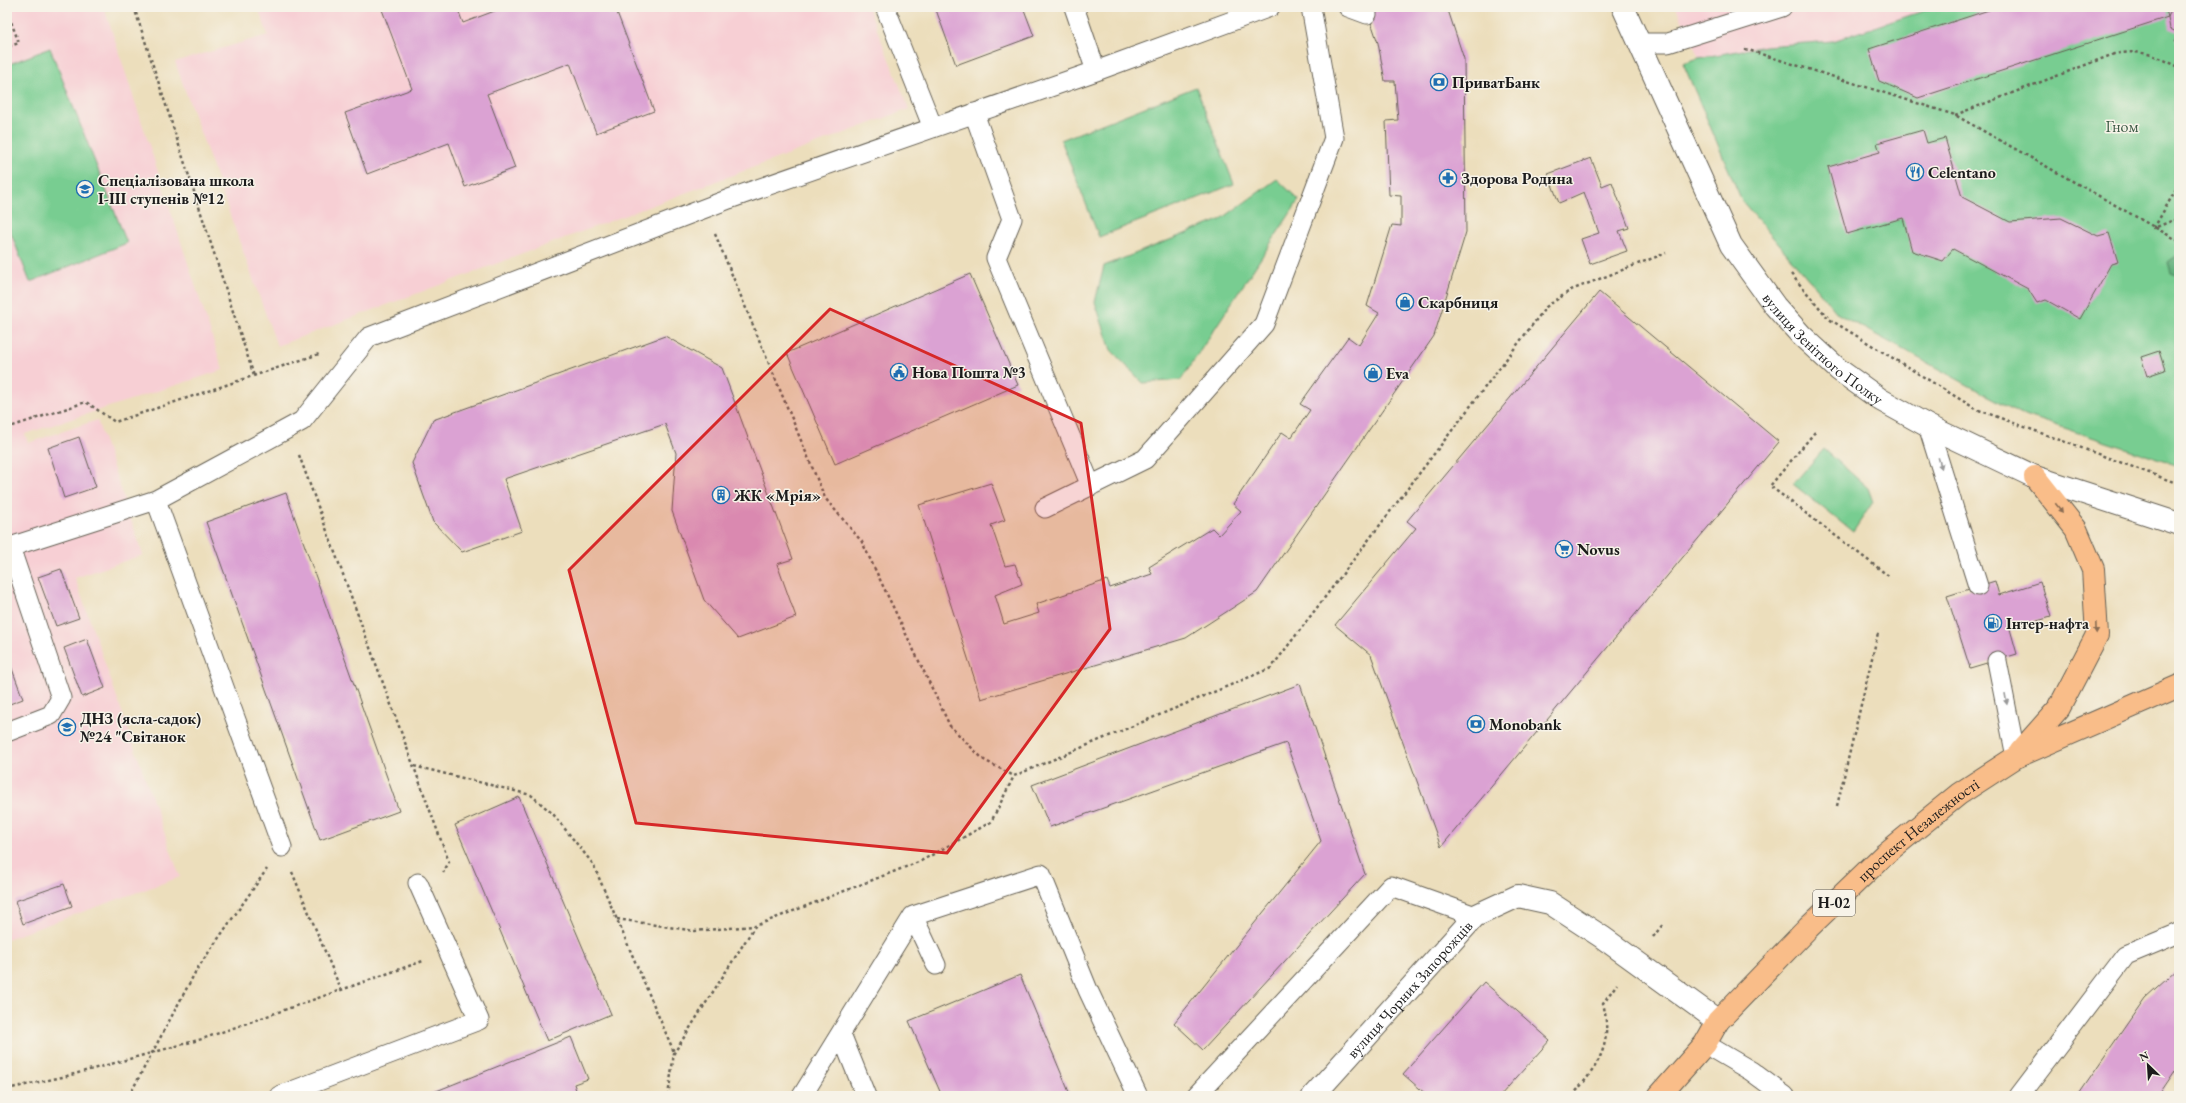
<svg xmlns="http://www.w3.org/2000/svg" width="2186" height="1103" viewBox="0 0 2186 1103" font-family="'EB Garamond',serif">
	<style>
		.built { fill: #f7cfd4 }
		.green { fill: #78cd91; stroke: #4a7456 }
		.forest { fill: #62b07b; stroke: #3f664c }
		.building { fill: #dba2d3 }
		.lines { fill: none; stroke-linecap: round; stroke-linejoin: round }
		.service-casing { stroke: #656054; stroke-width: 21 }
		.minor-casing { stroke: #656054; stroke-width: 24 }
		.tertiary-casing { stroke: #656054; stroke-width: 24 }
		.primary-casing { stroke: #656054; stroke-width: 24 }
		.path { stroke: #656054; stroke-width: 2.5; stroke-dasharray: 3 3; stroke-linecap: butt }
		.service { stroke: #fff; stroke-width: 19 }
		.minor { stroke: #fff; stroke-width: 22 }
		.tertiary { stroke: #fff; stroke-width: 22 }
		.primary { stroke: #f9bd89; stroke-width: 22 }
		.oneway { fill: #999 }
		.oneway2 { fill: #8a6c52 }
		.marked { fill: #d62828; fill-opacity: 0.2; stroke: #d62828; stroke-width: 3; stroke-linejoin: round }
		.labels { text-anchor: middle; stroke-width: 3; stroke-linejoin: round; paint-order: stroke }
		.shield { fill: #f7f3e8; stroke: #5e5c59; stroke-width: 1 }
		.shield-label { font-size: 15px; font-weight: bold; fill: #1c1c1c }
		.poi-label { font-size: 16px; font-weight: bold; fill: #1c1c1c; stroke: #f7f3e8; text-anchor: start }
		.park-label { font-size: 16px; fill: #3c5a45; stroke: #f7f3e8 }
		.street-label { font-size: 16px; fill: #1c1c1c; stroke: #f7f3e8 }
	</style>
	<rect width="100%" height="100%" fill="#f7f3e8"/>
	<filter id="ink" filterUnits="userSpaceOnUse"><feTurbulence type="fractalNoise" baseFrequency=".025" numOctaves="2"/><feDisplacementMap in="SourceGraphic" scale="8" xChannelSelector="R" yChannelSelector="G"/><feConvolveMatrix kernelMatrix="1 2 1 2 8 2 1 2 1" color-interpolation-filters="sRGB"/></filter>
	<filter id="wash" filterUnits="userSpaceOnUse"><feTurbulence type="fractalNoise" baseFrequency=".012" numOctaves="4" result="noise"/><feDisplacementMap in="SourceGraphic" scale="16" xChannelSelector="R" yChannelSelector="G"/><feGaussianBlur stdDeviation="0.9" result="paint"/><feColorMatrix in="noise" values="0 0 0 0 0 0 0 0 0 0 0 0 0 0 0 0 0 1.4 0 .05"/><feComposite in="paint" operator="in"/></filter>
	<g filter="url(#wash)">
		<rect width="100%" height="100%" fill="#ecdebc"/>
		<path class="built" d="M 7,7 L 104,7 L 223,370 L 25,434 L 28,443 L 97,420 L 143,555 L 75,578 L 180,877 L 7,939 Z
			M 258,7 L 868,7 L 909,109 L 277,346 L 175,62 L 268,35 Z
			M 1676,7 L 1935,7 L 1833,41 L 1765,46 L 1699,58 Z"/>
		<path class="green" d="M 1935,7 L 2179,7 L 2179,466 L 2019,413 L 1838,314 L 1742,201 L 1683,63 L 1699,58 L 1765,46 L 1833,41 Z
			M 50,48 L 127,243 L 30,282 L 7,223 L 7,65 Z
			M 1196,87 L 1234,184 L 1099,237 L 1061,140 Z
			M 1277,179 L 1299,200 L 1181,380 L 1143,383 L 1111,350 L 1095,302 L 1104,266 L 1220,220 Z
			M 1824,449 L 1868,488 L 1873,502 L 1853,532 L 1793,484 Z"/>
		<path class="forest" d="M 2179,254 L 2179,276 L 2171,273 L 2168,262 Z"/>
		<g id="blocks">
			<path class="building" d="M 381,7 L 457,7 L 463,23 L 505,7 L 615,7 L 654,111 L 596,133 L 570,63 L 487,94 L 515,168 L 465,187 L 449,143 L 367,174 L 345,113 L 412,89 Z
				M 935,7 L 1023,7 L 1034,36 L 956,65 Z
				M 1366,7 L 1447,7 L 1464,59 L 1466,232 L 1434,336 L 1257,592 L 1186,638 L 981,699 L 919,505 L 991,483 L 1005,520 L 991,525 L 1005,566 L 1015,564 L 1022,584 L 995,595 L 1004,624 L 1039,613 L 1036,604 L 1107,580 L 1110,588 L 1152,574 L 1149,567 L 1212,528 L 1219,535 L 1241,511 L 1233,504 L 1282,432 L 1291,438 L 1310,410 L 1300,404 L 1348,337 L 1359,345 L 1379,313 L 1367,306 L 1392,225 L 1401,226 L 1401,196 L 1389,195 L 1386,121 L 1398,120 L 1395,81 L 1385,81 L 1378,43 Z
				M 1998,7 L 2165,7 L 2168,17 L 1918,98 L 1879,81 L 1869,49 Z
				M 2173,7 L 2179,7 L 2179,43 L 2175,41 L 2179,33 L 2170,29 L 2168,17 Z
				M 1923,130 L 1927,143 L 1945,138 L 1962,197 L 2010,222 L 2061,218 L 2098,236 L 2109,233 L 2118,262 L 2111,264 L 2080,319 L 2046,300 L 2037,303 L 2028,289 L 1953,249 L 1943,261 L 1912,251 L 1903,218 L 1847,234 L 1828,167 L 1880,152 L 1877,143 Z
				M 1591,158 L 1602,186 L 1612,182 L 1629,228 L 1619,231 L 1627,251 L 1590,264 L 1581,239 L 1599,233 L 1584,192 L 1559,203 L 1548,174 Z
				M 970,274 L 1018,385 L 835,464 L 787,353 Z
				M 1599,292 L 1779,442 L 1441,847 L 1371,655 L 1335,625 L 1416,528 L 1407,521 Z
				M 665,336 L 722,368 L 793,559 L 777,564 L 796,617 L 738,639 L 704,600 L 672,511 L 676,453 L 665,424 L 504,479 L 522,531 L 462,552 L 433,522 L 412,463 L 433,420 Z
				M 2159,351 L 2165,370 L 2147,376 L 2141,357 Z
				M 79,437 L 96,487 L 64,498 L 48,448 Z
				M 286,493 L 399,811 L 320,840 L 206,522 Z
				M 61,569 L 79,618 L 56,626 L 38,577 Z
				M 1995,581 L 1999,595 L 2040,582 L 2051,617 L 2010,629 L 2017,654 L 1970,668 L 1947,596 Z
				M 87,639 L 105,688 L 82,697 L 64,648 Z
				M 7,655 L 23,699 L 7,705 Z
				M 1300,684 L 1365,874 L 1203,1050 L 1174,1023 L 1321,841 L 1286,743 L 1050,827 L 1032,785 Z
				M 519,797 L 611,1014 L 547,1041 L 455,825 Z
				M 64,884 L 72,906 L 23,924 L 15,901 Z
				M 2179,967 L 2179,1065 L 2158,1096 L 2077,1096 L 2145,998 Z
				M 1020,975 L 1069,1092 L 1059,1096 L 942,1096 L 909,1021 Z
				M 1484,982 L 1550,1040 L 1500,1096 L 1428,1096 L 1403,1074 Z
				M 571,1037 L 588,1079 L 574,1084 L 578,1096 L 424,1096 Z"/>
		</g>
	</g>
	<g filter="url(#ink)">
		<use href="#blocks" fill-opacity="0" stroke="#656054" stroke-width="1"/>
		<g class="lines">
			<defs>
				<path id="service" d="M 885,7 L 933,128
					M 1074,7 L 1096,71
					M 1348,7 L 1367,14
					M 1638,43 L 1668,43 L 1782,7
					M 974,113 L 1012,219 L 996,258 L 1091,486
					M 1928,426 L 1978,586
					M 1045,508 L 1145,459 L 1264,324 L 1334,138 L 1311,7
					M 7,545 L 10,547 L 61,698 L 51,715 L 7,732
					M 10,547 L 156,500
					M 1997,661 L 2016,757
					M 282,847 L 156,500 L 302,421 L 369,337 L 729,199 L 1096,71 L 1270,7
					M 913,916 L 936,965
					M 841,1034 L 866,1096
					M 1705,1044 L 1751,1071 L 1785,1096
					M 279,1096 L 479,1020 L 418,883
					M 802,1096 L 913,916 L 1041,874 L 1088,990 L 1138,1096
					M 1196,1096 L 1391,886 L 1475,916
					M 2019,1096 L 2126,955 L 2179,933"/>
				<g id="minor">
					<path id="s1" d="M 1313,1096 L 1475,916 L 1518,896 L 1550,903 L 1602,937 L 1718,1021"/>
				</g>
				<g id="tertiary">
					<path id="s2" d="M 1623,7 L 1731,245 L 1775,306 L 1801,335 L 1839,370 L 1881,400 L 1928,426 L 2035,477 L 2179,524"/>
				</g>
				<g id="primary">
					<path d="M 2020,752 L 2059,708 L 2097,635 L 2093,569 L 2076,529 L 2035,477"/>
					<path id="s3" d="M 1659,1096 L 1705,1044 L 1718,1021 L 1808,928 L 1885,854 L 1959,794 L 2016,757 L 2179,686"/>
				</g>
			</defs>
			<use href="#service" class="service-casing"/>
			<use href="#minor" class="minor-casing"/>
			<use href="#tertiary" class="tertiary-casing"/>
			<use href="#primary" class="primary-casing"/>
			<path class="path" d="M 134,7 L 254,376
				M 7,11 L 19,43 L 7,47
				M 1745,49 L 1955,115 L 2179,241
				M 1955,115 L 2114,54 C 2143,49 2154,55 2179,67
				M 2179,184 L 2154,228 L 2179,218
				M 715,234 L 825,498 L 862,542 L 950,726 L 984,760 L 1014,776
				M 1791,274 L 1829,319 L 1976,409 L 2179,484
				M 7,428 L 86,402 L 115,422 L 319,354
				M 1815,432 L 1770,486 L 1890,577
				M 299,455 L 449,862 L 443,873
				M 414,766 L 531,795 L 553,814 L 593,864 L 674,1052
				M 1837,806 L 1878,633
				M 292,872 L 341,990
				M 617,919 L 695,931 L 754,926
				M 1653,937 L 1664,923
				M 7,1089 L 67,1076 L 202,1039 L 423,961
				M 129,1096 L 197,969 L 267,869
				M 668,1096 L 674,1053 L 755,926 L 921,861 L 991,822 L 1014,776 L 1271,668 L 1546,307 L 1571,290 L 1666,253
				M 1572,1096 C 1599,1065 1613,1045 1603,1003 L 1617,984"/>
			<use href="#service" class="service"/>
			<use href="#minor" class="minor"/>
			<use href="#tertiary" class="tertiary"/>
			<use href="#primary" class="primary"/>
		</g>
		<defs><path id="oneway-solid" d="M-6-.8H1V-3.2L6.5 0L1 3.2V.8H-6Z"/></defs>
		<g class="oneway">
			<use href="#oneway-solid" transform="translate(1940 463) rotate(73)"/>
			<use href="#oneway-solid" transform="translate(2006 699) rotate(80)"/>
		</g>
		<g class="oneway2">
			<use href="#oneway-solid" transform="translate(2059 508) rotate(52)"/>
			<use href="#oneway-solid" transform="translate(2096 628) rotate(88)"/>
		</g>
	</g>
	<path class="marked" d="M 830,309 L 1081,423 L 1110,629 L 947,853 L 636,823 L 569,570 Z"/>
	<defs>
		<symbol id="bank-ring" viewBox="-11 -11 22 22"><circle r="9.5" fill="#f7f3e8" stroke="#1f6fb2" stroke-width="1.5"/><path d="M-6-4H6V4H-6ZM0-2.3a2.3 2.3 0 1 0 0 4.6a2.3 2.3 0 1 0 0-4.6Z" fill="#1f6fb2"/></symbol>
		<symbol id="restaurant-ring" viewBox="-11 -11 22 22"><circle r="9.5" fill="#f7f3e8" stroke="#1f6fb2" stroke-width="1.5"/><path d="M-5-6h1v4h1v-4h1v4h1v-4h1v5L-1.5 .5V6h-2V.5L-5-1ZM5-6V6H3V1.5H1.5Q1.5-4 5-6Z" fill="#1f6fb2"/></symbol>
		<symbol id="pharmacy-ring" viewBox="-11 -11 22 22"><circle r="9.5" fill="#f7f3e8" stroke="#1f6fb2" stroke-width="1.5"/><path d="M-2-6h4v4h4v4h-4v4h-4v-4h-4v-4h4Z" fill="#1f6fb2"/></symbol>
		<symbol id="school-ring" viewBox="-11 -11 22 22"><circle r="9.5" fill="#f7f3e8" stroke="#1f6fb2" stroke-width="1.5"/><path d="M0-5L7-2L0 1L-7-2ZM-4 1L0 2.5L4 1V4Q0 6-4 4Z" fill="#1f6fb2"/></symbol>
		<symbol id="shop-ring" viewBox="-11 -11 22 22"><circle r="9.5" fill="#f7f3e8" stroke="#1f6fb2" stroke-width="1.5"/><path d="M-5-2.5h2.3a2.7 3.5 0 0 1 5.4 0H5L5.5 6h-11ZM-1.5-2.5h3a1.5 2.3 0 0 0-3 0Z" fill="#1f6fb2"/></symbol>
		<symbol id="civic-ring" viewBox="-11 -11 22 22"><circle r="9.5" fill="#f7f3e8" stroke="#1f6fb2" stroke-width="1.5"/><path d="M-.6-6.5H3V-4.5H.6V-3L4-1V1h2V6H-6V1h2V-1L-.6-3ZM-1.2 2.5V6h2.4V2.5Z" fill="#1f6fb2"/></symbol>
		<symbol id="building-ring" viewBox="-11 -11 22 22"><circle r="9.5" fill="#f7f3e8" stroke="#1f6fb2" stroke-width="1.5"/><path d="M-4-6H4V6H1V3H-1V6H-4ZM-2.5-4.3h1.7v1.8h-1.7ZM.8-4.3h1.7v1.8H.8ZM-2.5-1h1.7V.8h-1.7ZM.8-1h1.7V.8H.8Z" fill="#1f6fb2"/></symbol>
		<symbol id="supermarket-ring" viewBox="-11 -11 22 22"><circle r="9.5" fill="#f7f3e8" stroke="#1f6fb2" stroke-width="1.5"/><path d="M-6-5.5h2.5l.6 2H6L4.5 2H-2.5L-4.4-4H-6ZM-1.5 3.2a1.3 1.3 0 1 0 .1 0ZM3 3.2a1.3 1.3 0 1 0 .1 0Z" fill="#1f6fb2"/></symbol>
		<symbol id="fuel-ring" viewBox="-11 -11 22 22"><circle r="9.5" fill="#f7f3e8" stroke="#1f6fb2" stroke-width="1.5"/><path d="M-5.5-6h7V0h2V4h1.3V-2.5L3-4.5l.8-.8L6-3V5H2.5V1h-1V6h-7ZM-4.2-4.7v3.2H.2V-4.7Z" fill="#1f6fb2"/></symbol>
	</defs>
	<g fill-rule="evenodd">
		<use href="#bank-ring" x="1429" y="72" width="20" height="20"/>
		<use href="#restaurant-ring" x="1905" y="162" width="20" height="20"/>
		<use href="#pharmacy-ring" x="1438" y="168" width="20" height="20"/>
		<use href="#school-ring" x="75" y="179" width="20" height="20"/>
		<use href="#shop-ring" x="1395" y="292" width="20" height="20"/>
		<use href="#civic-ring" x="889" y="362" width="20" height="20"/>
		<use href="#shop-ring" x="1363" y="363" width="20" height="20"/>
		<use href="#building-ring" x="711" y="485" width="20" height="20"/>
		<use href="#supermarket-ring" x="1554" y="539" width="20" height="20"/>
		<use href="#fuel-ring" x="1983" y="613" width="20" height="20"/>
		<use href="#bank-ring" x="1466" y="714" width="20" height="20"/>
		<use href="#school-ring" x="57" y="717" width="20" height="20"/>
	</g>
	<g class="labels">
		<rect class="shield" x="1813" y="890" width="42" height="26" rx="3"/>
		<g class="shield-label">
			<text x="1834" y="908">Н-02</text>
		</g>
		<g class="poi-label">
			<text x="1452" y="88">ПриватБанк</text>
			<text x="1928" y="178">Celentano</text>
			<text x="1461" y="184">Здорова Родина</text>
			<text x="98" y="186">Спеціалізована школа<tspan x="98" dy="18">І-ІІІ ступенів №12</tspan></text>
			<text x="1418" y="308">Скарбниця</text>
			<text x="912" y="378">Нова Пошта №3</text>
			<text x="1386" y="379">Eva</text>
			<text x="734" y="501">ЖК «Мрія»</text>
			<text x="1577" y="555">Novus</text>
			<text x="2006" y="629">Інтер-нафта</text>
			<text x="80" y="724">ДНЗ (ясла-садок)<tspan x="80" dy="18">№24 "Світанок</tspan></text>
			<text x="1489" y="730">Monobank</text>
		</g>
		<g class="park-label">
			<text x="2122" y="132">Гном</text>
		</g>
		<g class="street-label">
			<text dy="6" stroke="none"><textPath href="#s2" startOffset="401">вулиця Зенітного Полку</textPath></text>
			<text dy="6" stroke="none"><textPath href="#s3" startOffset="373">проспект Незалежності</textPath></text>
			<text dy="6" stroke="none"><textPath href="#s1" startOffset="144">вулиця Чорних Запорожців</textPath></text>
		</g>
	</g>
	<rect width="2186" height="1103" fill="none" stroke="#f7f3e8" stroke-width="24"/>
	<g transform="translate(2148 1065) rotate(335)" stroke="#f7f3e8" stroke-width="3" paint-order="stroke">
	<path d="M0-3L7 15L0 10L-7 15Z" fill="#1c1c1c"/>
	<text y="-6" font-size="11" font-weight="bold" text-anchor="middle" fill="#1c1c1c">N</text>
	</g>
</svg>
